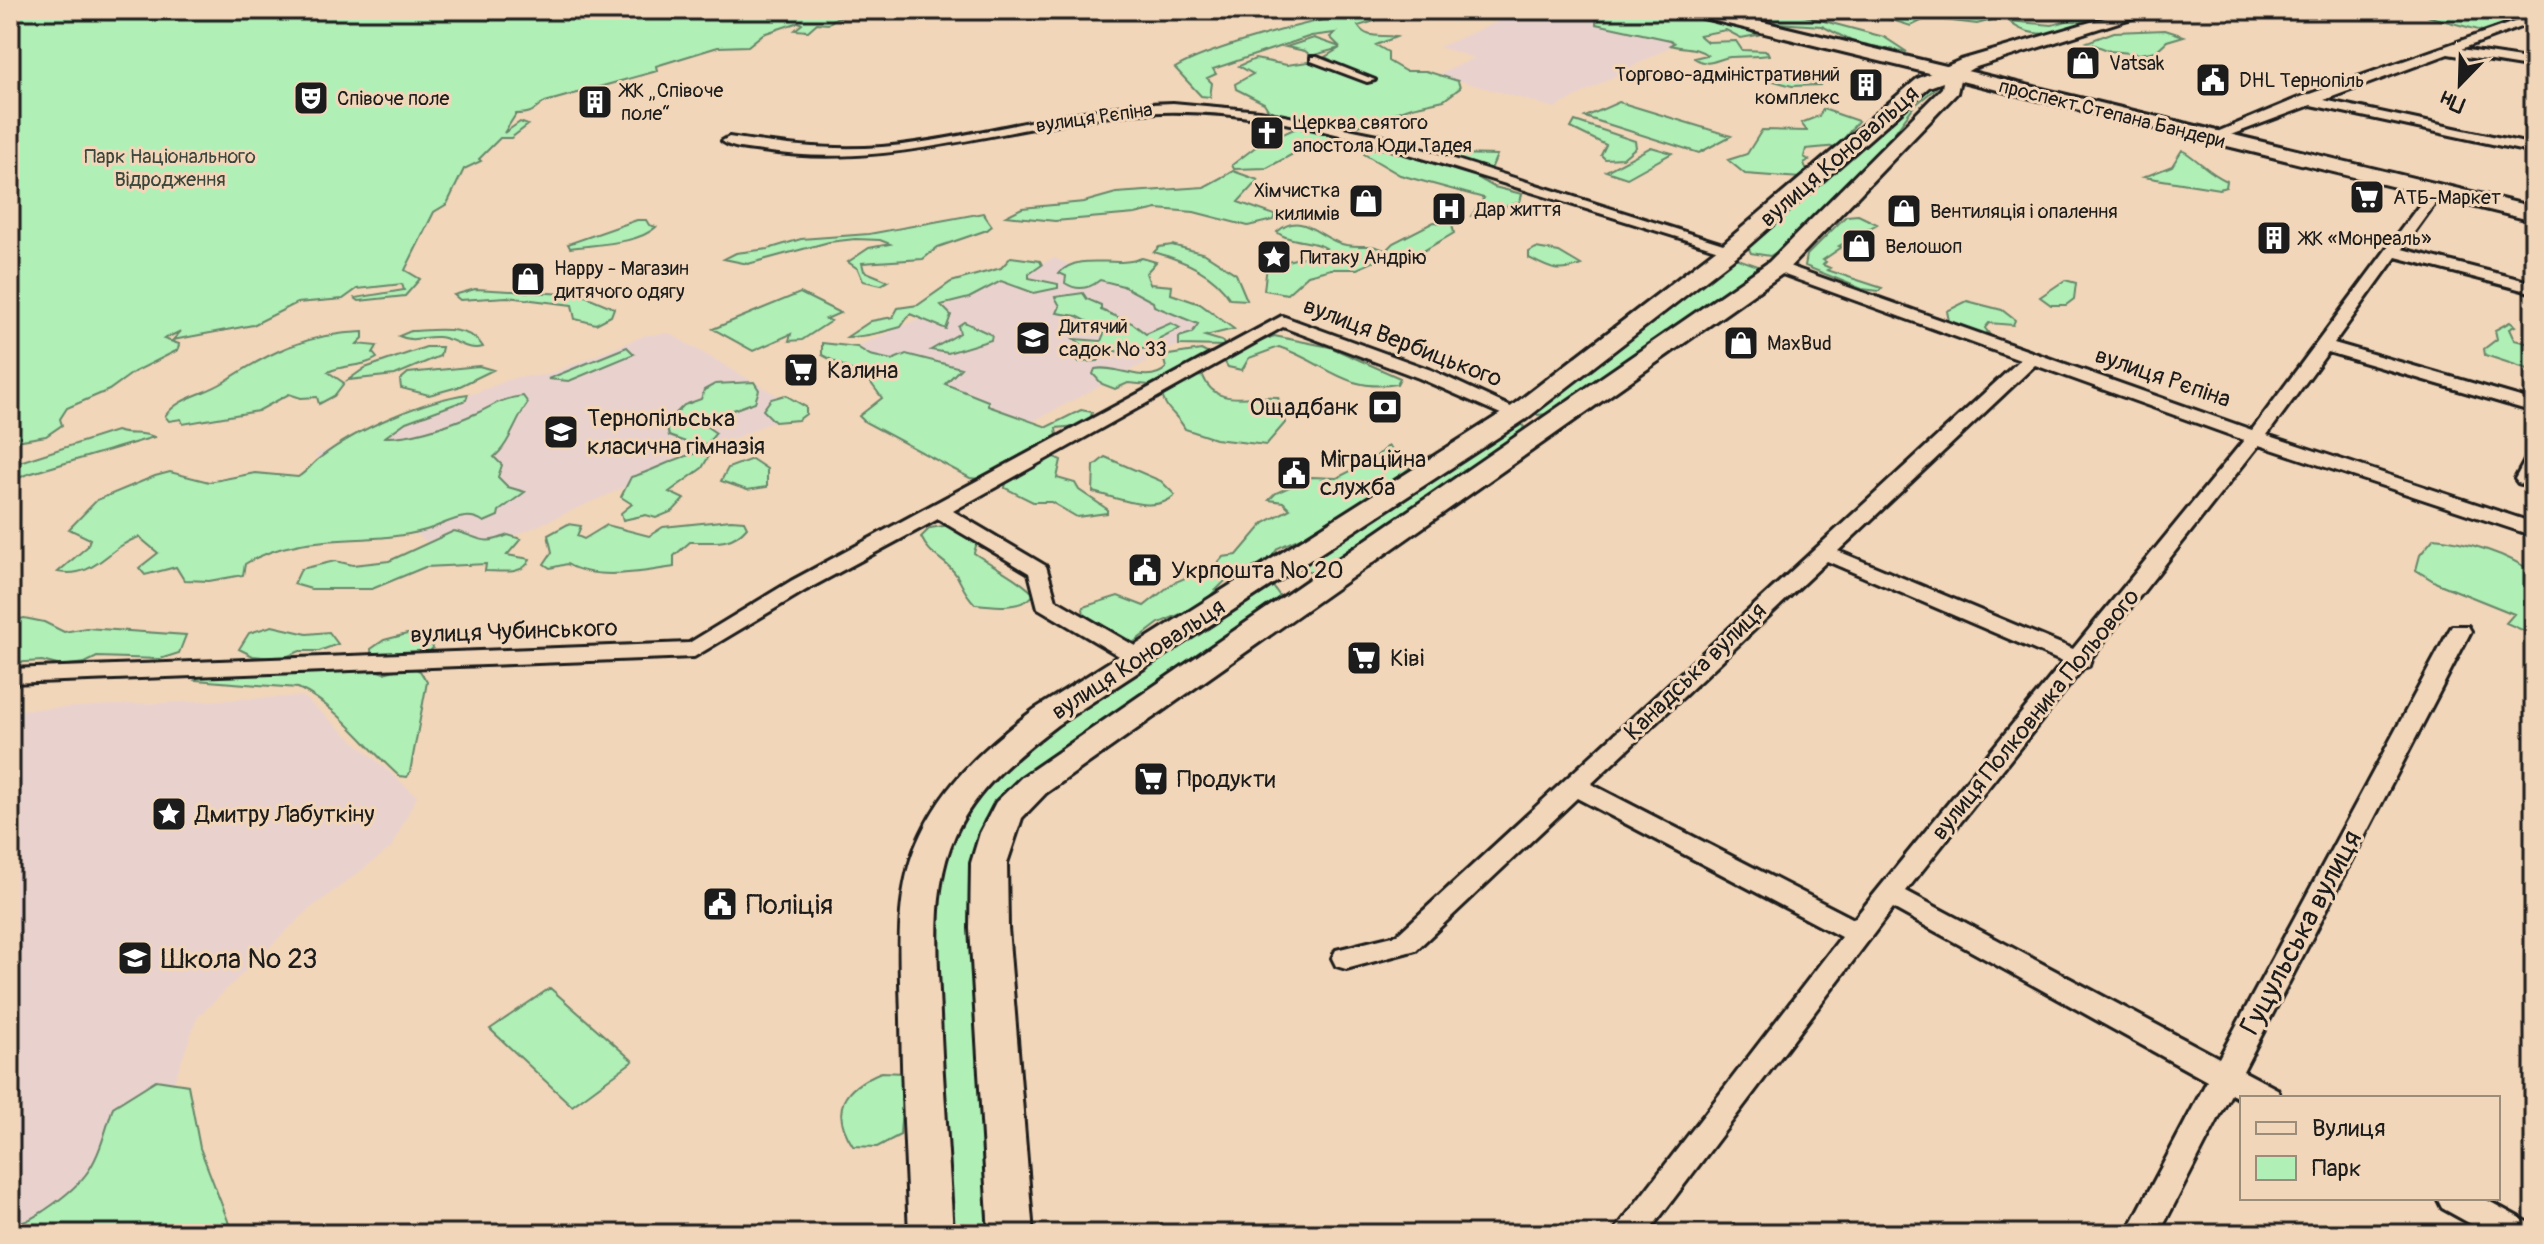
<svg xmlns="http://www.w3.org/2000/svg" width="2544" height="1244" viewBox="0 0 2544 1244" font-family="Pangolin,sans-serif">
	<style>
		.built { fill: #e9d2cd }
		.green { fill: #b0efb6; stroke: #668669; stroke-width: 2 }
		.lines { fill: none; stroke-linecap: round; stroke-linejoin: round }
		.pedestrian-casing { stroke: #1c1c1c; stroke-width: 6 }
		.minor-casing { stroke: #1c1c1c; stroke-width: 6 }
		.secondary-casing { stroke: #1c1c1c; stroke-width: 6 }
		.primary-casing { stroke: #1c1c1c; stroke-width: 6 }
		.pedestrian { fill: #f2d6b9; fill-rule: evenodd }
		.minor { fill: #f2d6b9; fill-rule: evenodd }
		.secondary { fill: #f2d6b9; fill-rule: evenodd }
		.primary { fill: #f2d6b9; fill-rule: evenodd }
		.labels { text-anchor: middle; stroke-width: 6; stroke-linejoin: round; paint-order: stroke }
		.far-poi-label { font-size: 20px; fill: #1c1c1c; stroke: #f2d6b9; text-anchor: start }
		.far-street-label { font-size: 20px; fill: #1c1c1c; stroke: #f2d6b9 }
		.far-park-label { font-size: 20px; fill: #3a463b; stroke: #f2d6b9 }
		.street-label { font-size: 24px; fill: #1c1c1c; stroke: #f2d6b9 }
		.poi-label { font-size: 24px; fill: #1c1c1c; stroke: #f2d6b9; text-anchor: start }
		.near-poi-label { font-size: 28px; fill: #1c1c1c; stroke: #f2d6b9; text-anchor: start }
		.near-street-label { font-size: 28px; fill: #1c1c1c; stroke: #f2d6b9 }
	</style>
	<rect width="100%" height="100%" fill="#f2d6b9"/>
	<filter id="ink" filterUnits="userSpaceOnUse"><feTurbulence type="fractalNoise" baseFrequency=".0125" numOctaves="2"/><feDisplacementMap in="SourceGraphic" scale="16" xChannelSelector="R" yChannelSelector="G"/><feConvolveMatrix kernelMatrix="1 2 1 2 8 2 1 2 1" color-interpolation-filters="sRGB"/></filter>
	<g filter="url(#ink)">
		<path class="built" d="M 1524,10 L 1572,14 L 1580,10 L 1651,10 L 1711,25 L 1555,108 L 1438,75 L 1474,58 L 1439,47 Z
			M 1054,258 L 1215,326 L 1009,434 L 847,351 Z
			M 669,333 L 801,409 L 454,563 L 314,455 L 516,377 L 546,375 L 646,335 Z
			M 303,696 L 417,796 L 391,848 L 306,912 L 197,1018 L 174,1082 L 99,1234 L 10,1234 L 10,710 Z"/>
		<path class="green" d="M 10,10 L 877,10 L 836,18 L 828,24 L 817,23 L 808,31 L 795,30 L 802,24 L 799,22 L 763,34 L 748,46 L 718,47 L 656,66 L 657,71 L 545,102 C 533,110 533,114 516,114 L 504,133 L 520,122 L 528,125 L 511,138 L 500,138 L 479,159 L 481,161 L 464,169 L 447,204 L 434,212 L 405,270 L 420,279 L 405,296 L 359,301 L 355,298 L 404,290 L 402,284 L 357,289 L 343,299 L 297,303 L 253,325 L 173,340 L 181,331 L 164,339 L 179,344 L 178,350 L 134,372 L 109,390 L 67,408 L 60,419 L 62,425 L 46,436 L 10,442 Z
			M 1598,10 L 1608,10 L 1604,13 L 1666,10 L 1749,31 L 1757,35 L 1741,38 L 1726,30 L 1699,35 L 1707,42 L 1736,41 L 1742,50 L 1767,51 L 1769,55 C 1756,57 1743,56 1730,57 C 1716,59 1709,68 1694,58 L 1707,55 C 1696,46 1683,49 1670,45 L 1674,43 L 1670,40 L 1596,24 L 1597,15 L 1584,16 Z
			M 1734,10 L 1790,12 L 1884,37 L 1907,52 L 1855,43 L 1822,26 L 1777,23 L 1750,11 Z
			M 1859,10 L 2030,10 L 1977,24 L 1927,18 L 1911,26 Z
			M 2134,10 C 2100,20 2039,51 2009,21 L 2052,25 L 2078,18 L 2071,14 L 2078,12 Z
			M 2453,10 L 2534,10 L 2534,14 L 2522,15 L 2522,19 L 2501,27 L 2493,34 L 2430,17 Z
			M 1358,14 L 1375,17 L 1375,21 L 1358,26 C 1367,40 1381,34 1396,37 L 1376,45 L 1388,52 L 1388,61 L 1405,71 L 1426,71 L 1458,81 L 1460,88 L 1444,100 L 1412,107 L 1334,134 L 1330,150 L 1304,148 L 1267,168 L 1234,169 L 1232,165 L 1258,145 L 1301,126 L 1292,120 L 1272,116 L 1264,103 L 1236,89 L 1235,84 L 1253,74 L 1239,66 L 1255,59 L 1287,65 L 1329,59 L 1325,57 L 1340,48 L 1311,56 L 1305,51 L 1286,47 L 1314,38 L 1340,47 L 1330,37 L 1335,33 L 1311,36 L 1213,69 L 1216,74 L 1207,78 L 1212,83 L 1210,97 L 1201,96 L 1175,68 C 1209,48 1318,18 1358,14 Z
			M 2165,30 L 2184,36 L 2167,41 L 2156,51 L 2140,54 L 2110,51 L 2087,42 L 2114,32 Z
			M 1757,70 L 1821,85 L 1792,86 L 1756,76 L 1753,73 Z
			M 1928,86 L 1936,88 L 1914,106 L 1887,143 L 1783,248 L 1770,256 L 1751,253 L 1748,247 Z
			M 1619,102 L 1731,136 L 1699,153 L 1585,117 Z
			M 1823,109 L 1858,121 L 1838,146 L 1806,149 L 1804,157 L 1809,160 L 1804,163 L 1808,174 L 1801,178 L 1745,174 L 1728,160 L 1747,154 L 1762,130 L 1807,131 L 1801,123 L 1819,116 Z
			M 1575,121 L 1635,141 L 1636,147 L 1623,158 L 1605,159 L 1601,155 L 1606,145 L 1571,128 Z
			M 1651,147 L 1672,153 L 1627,178 L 1606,171 Z
			M 1365,148 L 1396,150 L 1455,168 L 1447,159 L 1453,154 L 1497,155 L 1491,169 L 1466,171 L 1494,187 L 1522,194 L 1520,202 C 1505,208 1488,208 1472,215 L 1484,198 L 1400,175 L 1364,154 Z
			M 2182,150 C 2199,160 2208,173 2227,181 L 2226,187 L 2219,189 L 2144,177 L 2172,166 Z
			M 1233,171 L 1258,180 L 1238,202 L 1275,215 L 1273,220 L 1248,226 L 1194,212 L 1157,209 L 1135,214 L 1055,221 L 1006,216 L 1022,208 L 1084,202 L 1116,193 L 1204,187 Z
			M 983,213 L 992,226 L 987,230 L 938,247 L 923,259 L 862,263 L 864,271 L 888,281 L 881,285 L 863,281 L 858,269 L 848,262 L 869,248 L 890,244 L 880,240 L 855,239 L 829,242 L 748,264 L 724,259 L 736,253 L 768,249 L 801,239 L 869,234 Z
			M 1858,215 L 1877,224 L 1839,246 L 1842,247 L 1823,260 L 1826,262 L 1823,265 L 1830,268 L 1827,270 L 1882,288 L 1879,291 L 1862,289 L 1805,266 L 1807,255 L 1846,216 Z
			M 637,220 L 646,220 L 649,225 L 656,227 C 638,244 597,244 570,248 L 568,244 Z
			M 1434,222 L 1452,224 L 1454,233 L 1418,254 L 1391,254 L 1357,269 L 1331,269 L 1308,275 L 1287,294 L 1264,290 L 1267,266 L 1319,253 L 1326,248 C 1312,240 1288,242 1277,232 C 1303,209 1320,240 1346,245 C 1367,248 1368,242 1389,252 L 1388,248 L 1393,243 Z
			M 1172,245 L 1205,254 L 1236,274 L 1247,300 L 1230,299 C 1214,273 1185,261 1154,252 L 1159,247 Z
			M 1536,248 L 1559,252 L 1581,265 C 1558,274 1550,269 1529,258 L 1529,252 Z
			M 1011,257 L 1040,261 L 1042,265 L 1029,274 L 1029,278 L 1058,284 L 1058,288 L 1034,293 L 1001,281 L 969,298 L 941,305 L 951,315 L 946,329 L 910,314 L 901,327 C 883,332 865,337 847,337 L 871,321 L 893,317 L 898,308 L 918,305 L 951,282 L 1001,268 Z
			M 1142,258 L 1156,262 L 1146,273 L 1150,284 L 1172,286 L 1171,294 L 1200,304 L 1234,329 L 1205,336 L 1222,341 L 1225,346 L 1179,345 L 1179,337 L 1192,333 L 1198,324 L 1154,306 L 1153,302 L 1123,286 L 1100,280 C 1089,289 1077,291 1065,283 L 1066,276 L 1059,273 C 1081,251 1115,269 1142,258 Z
			M 1735,258 L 1764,268 L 1557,413 L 1538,415 L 1534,411 L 1720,266 Z
			M 2065,280 L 2076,283 L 2074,299 L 2066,305 L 2051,305 L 2040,297 Z
			M 475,289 L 583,295 L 614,308 L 611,316 L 596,324 L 575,319 L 572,305 L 507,297 L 460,300 L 454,295 Z
			M 800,293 L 840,313 L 826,319 L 831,321 L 802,340 L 789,341 L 791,334 L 753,351 L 713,329 Z
			M 1083,293 L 1087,299 L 1101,305 L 1101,310 L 1132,323 L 1146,334 L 1171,323 L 1180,328 L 1160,338 L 1154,347 L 1122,352 L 1107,350 L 1098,361 L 1079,362 L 1075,355 L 1088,349 L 1074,339 L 1101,341 L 1105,331 L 1077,316 L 1057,313 L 1060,306 L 1055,297 Z
			M 1967,301 L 2002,310 L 2015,320 L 2013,325 L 1989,323 L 1985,328 L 1990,335 L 1982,345 L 1969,342 L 1950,326 L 1947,311 Z
			M 964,322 L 992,335 L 991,340 L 948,353 L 931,350 L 960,333 L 958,326 Z
			M 2510,322 L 2515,326 L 2509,329 L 2514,340 L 2534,345 L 2534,371 L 2485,355 L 2484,349 L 2497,339 L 2495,330 Z
			M 411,331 C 435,330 470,324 483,347 C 466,352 455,338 438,337 C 423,336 414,343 399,336 Z
			M 363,332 L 363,338 L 357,344 L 377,346 L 373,353 L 377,358 C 362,368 344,364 328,372 L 344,383 L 334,396 L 319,404 L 317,397 L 301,398 L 289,394 L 258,411 L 183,424 L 181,419 L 169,421 L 165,416 C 180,396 204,395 224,382 C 268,353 308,333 363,332 Z
			M 1274,336 L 1330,347 L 1400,378 L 1397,384 C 1344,393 1325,362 1279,347 L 1249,358 L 1242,370 L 1228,367 L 1224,361 L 1227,355 Z
			M 822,343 L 857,347 L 870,355 L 892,360 L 906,354 L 961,368 L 945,384 L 988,401 L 988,406 L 1047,427 L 1081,410 L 1092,412 L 1091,417 L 1078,426 L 1056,428 L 1057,436 L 1048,447 L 989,480 L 970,478 L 865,422 L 859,416 L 882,398 L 868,379 L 822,355 Z
			M 426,347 L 442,347 L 440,356 L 395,375 L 348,380 L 365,368 Z
			M 627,347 L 634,354 L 569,381 L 548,379 Z
			M 1201,350 L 1211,355 L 1150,385 L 1128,383 L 1115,389 L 1102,384 L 1093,374 L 1095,369 C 1116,364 1148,386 1166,368 L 1164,360 L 1169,355 Z
			M 479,366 L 493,370 L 458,387 L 429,395 L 401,388 L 400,380 L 408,373 Z
			M 1203,376 C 1216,409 1249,394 1278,397 L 1285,423 L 1266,445 L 1215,439 L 1185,429 C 1178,415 1166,411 1162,395 L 1189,377 Z
			M 754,382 L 759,390 L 755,402 L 700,422 L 716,433 L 707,444 L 691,444 L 669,436 L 666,423 L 684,405 L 701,399 L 704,390 L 715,384 Z
			M 468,394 L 466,400 L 406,422 L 385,437 C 412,438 451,424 477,413 C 494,405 503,398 523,396 L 528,403 C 515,421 510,444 494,457 L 502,465 L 498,477 L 508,487 L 525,492 L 499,511 L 498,516 L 484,522 C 465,509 447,524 426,530 C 366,547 302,529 245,564 L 243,575 L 209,581 L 184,580 L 176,567 L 145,575 L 139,568 L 158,553 L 139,537 C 106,548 96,579 58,572 L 87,547 L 90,539 L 69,529 L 97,500 L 155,476 L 170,472 L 209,482 L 255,473 L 298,477 C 308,471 312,463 321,457 C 357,429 424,400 468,394 Z
			M 785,395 L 806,407 L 806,414 L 798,420 L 775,422 L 763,410 L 771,399 Z
			M 1520,423 L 1524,427 L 1516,440 L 1316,575 L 1302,567 L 1302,560 Z
			M 116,431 C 129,436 140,431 154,437 L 25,475 L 10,483 L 10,465 Z
			M 1388,446 L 1393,450 L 1394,459 L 1410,468 L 1331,524 L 1278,548 L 1268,562 L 1228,578 L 1200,606 L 1159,623 L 1130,645 L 1084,617 L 1083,607 L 1118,596 L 1144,606 L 1173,583 L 1216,565 L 1223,557 L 1237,555 L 1264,523 L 1290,509 L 1283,502 L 1269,500 L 1276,493 L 1311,477 L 1337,478 L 1372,460 Z
			M 698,453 L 709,456 L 702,468 L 669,492 L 684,499 L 673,511 L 656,518 L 646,515 L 623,520 L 621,513 L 632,504 L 621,497 L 631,477 C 655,471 674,457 698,453 Z
			M 1052,456 L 1061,460 L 1057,478 L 1075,483 L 1079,490 L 1107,509 L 1107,513 L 1077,517 L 1051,502 L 1033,502 L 1005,488 L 1007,477 Z
			M 1105,457 L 1161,481 L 1175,495 C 1155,515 1118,498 1093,492 L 1094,466 Z
			M 752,459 L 767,469 L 767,487 L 747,490 L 721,481 L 728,468 Z
			M 731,520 L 744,521 L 747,527 C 730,547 713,541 690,542 L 674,556 L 674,567 C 642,572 595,581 567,564 L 550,568 L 544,564 L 552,552 L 548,535 L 568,524 L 581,526 L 577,536 L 584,539 L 607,525 L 649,536 L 663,527 Z
			M 950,525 L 977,542 L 974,553 C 994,567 1016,576 1034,594 C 1023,610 992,606 975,604 C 965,594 963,587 957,576 C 946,559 931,558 921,537 L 930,528 Z
			M 454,531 C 479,536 481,547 508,535 L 521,539 L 507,555 L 530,559 C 524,576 500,571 485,571 L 486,564 L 425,567 L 372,589 L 311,589 L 294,584 L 301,569 L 335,561 L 353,565 L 389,561 Z
			M 2434,538 C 2466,541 2508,554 2534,573 L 2534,635 L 2506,623 L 2514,614 L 2437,583 L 2416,570 L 2420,555 Z
			M 1272,585 L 1281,598 L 1002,800 L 984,820 L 981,832 L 987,1234 L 943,1234 L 932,906 L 957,820 L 1023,745 Z
			M 24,618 L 44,622 L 64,632 L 86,628 L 186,635 L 179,653 L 160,659 L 97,657 L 85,663 L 61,666 L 42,661 L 10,663 L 10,622 Z
			M 272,626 L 307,634 L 329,632 L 338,644 L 319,651 L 300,651 L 281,659 L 253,656 L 239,649 L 249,633 Z
			M 407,634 L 429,636 L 433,648 L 422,659 L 372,660 L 371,649 L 384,640 Z
			M 214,666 L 368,668 L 384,673 L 410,666 L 420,671 L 427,682 L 410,772 L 407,777 L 399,776 C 366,747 339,707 298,688 L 195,680 Z
			M 550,988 L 633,1061 L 572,1106 L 490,1029 Z
			M 881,1072 L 904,1073 L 900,1135 L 877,1147 L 853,1146 C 829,1109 843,1088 881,1072 Z
			M 156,1080 L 188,1085 L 200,1148 L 233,1234 L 10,1234 L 10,1224 C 23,1225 34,1217 45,1210 C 94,1177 96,1162 113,1107 Z"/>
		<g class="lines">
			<defs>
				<path id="pedestrian" d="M 1311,57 L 1317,57 L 1375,80 L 1367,82 L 1311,61 Z"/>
				<path id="minor" d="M 2534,15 L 2534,22 L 2461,49 L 2534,60 L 2534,68 L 2448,54 L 2324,100 L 2534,145 L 2534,153 L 2311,105 L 2217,140 L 2205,137 L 2301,97 Z
					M 1173,103 L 1260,111 L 1378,135 L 1739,249 L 1725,252 C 1645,227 1564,202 1483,177 C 1368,141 1249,102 1128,114 C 1002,126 891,170 762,151 C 750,149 732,149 722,141 L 729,137 C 780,145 830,151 882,147 C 980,138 1074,105 1173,103 Z
					M 2432,188 L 2444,191 L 2402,249 L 2534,283 L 2534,293 L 2396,257 L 2334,343 L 2534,401 L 2534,412 L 2328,352 L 2267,435 L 2534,523 L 2534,536 L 2259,445 L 2091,658 L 2089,666 L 2083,668 L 1906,891 L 2219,1058 L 2449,631 L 2452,626 L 2468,626 L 2471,631 L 2243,1071 L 2277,1089 L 2281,1098 L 2242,1100 L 2231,1094 L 2159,1234 L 2126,1234 L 2207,1081 L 1893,908 L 1647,1234 L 1612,1234 L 1841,937 L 1577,798 L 1416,950 L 1346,969 L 1336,966 L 1332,958 L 1336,950 L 1397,935 L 2020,360 L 1771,270 L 1771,264 L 1783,264 L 2252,430 ZM 2035,365 L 2244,440 L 2073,649 L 1838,551 ZM 1827,561 L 2063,662 L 1854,919 L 1591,784 Z
					M 1282,316 L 1431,370 L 1526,414 L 1524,418 L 1510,418 L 1419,378 L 1283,327 L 953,511 L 1046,566 L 1056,600 L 1147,653 L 1150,658 L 1147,663 L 1131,663 L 1038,608 L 1029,573 L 938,519 L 806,590 L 694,657 L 10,683 L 10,669 L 689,643 L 791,581 Z
					M 2534,455 L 2534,480 L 2525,485 L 2518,483 L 2515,479 L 2527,457 Z
					M 2437,1198 L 2483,1198 L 2531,1224 L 2534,1234 L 2489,1234 L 2442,1208 Z"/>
				<path id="secondary" d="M 2132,10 L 2157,10 L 1973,68 L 1961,75 L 1957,93 L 1785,272 L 1046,793 L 1022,818 L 1007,863 L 1008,928 L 1033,1234 L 989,1234 L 970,928 L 971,863 L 980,833 L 996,802 L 1022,777 L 1769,262 L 1942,88 L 1943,82 L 1929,87 L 1739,254 L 1526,419 L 1057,725 C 1018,755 976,788 955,835 C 930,891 938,956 940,1015 C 943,1088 949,1161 953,1234 L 909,1234 C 906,1163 902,1092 901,1020 C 900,959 893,891 921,834 C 946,781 988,744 1035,709 L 1508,409 L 1723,244 L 1917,79 L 1961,60 Z"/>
				<path id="primary" d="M 1682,10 L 1713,10 L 2534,207 L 2534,221 L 1691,15 Z"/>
			</defs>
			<use href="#pedestrian" class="pedestrian-casing"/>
			<use href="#minor" class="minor-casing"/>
			<use href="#secondary" class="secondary-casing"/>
			<use href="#primary" class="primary-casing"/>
			<use href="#pedestrian" class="pedestrian"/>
			<use href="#minor" class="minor"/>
			<use href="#secondary" class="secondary"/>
			<use href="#primary" class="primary"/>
		</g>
	</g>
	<defs>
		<symbol id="shop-square" viewBox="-11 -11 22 22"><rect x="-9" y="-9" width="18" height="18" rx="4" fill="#1c1c1c" stroke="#f2d6b9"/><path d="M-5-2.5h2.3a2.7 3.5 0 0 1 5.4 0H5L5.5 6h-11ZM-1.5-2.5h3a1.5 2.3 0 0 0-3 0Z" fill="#fff"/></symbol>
		<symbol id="civic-square" viewBox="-11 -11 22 22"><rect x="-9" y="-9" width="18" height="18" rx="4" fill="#1c1c1c" stroke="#f2d6b9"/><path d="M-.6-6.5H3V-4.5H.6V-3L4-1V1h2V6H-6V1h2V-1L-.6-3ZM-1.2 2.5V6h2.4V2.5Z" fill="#fff"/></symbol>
		<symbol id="building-square" viewBox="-11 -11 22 22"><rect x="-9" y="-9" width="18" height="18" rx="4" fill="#1c1c1c" stroke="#f2d6b9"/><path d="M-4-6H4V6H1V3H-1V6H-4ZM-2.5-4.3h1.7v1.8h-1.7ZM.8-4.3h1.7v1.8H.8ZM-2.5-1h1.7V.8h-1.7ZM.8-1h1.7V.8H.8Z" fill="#fff"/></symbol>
		<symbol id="theatre-square" viewBox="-11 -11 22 22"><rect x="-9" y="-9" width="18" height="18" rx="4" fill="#1c1c1c" stroke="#f2d6b9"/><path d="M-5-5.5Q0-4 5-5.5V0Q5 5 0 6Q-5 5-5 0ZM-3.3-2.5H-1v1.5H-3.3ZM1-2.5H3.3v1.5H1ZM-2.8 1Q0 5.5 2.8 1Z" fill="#fff"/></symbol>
		<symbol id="church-square" viewBox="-11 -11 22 22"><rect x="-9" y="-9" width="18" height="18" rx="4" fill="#1c1c1c" stroke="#f2d6b9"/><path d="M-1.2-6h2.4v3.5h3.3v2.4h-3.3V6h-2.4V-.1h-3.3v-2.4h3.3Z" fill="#fff"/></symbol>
		<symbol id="supermarket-square" viewBox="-11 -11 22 22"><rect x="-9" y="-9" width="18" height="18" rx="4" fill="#1c1c1c" stroke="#f2d6b9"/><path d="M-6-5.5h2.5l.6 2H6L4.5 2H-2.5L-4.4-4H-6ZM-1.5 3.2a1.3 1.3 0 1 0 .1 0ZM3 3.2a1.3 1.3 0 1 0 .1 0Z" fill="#fff"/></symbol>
		<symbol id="hospital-square" viewBox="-11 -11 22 22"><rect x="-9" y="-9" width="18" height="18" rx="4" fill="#1c1c1c" stroke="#f2d6b9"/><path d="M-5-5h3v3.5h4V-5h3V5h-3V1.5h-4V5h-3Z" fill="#fff"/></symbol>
		<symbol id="sight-square" viewBox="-11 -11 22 22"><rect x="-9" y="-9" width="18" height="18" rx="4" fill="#1c1c1c" stroke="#f2d6b9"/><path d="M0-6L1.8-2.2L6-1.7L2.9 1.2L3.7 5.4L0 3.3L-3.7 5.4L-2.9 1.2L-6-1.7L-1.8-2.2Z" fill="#fff"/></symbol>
		<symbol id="school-square" viewBox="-11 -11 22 22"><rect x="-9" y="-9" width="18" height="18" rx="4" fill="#1c1c1c" stroke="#f2d6b9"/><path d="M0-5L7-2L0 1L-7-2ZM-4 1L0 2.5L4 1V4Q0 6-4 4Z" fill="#fff"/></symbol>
		<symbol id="bank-square" viewBox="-11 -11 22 22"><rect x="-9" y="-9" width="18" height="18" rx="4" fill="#1c1c1c" stroke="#f2d6b9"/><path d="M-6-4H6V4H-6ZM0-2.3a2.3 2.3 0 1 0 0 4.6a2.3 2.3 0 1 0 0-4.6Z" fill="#fff"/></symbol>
	</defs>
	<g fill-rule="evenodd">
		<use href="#shop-square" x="2063" y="43" width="40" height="40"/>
		<use href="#civic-square" x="2193" y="60" width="40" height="40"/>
		<use href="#building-square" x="1846" y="65" width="40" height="40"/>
		<use href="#theatre-square" x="291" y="78" width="40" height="40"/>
		<use href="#building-square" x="575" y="82" width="40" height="40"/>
		<use href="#church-square" x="1247" y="113" width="40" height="40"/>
		<use href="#supermarket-square" x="2347" y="177" width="40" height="40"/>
		<use href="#shop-square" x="1346" y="181" width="40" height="40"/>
		<use href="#hospital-square" x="1429" y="189" width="40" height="40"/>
		<use href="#shop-square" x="1884" y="191" width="40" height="40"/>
		<use href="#building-square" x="2254" y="218" width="40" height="40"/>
		<use href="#shop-square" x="1839" y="226" width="40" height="40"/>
		<use href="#sight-square" x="1254" y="237" width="40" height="40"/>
		<use href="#shop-square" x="508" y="259" width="40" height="40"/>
		<use href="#school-square" x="1013" y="318" width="40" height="40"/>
		<use href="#shop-square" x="1721" y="323" width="40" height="40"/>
		<use href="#supermarket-square" x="781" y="350" width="40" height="40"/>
		<use href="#bank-square" x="1365" y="387" width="40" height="40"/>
		<use href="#school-square" x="541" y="412" width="40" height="40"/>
		<use href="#civic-square" x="1274" y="453" width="40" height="40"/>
		<use href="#civic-square" x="1125" y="550" width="40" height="40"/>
		<use href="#supermarket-square" x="1344" y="638" width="40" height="40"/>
		<use href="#supermarket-square" x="1131" y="759" width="40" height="40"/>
		<use href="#sight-square" x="149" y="794" width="40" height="40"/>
		<use href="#civic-square" x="700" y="884" width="40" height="40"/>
		<use href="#school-square" x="115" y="938" width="40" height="40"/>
	</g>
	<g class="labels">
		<g class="far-poi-label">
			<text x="2109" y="70">Vatsak</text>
			<text x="1840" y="81" text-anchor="end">Торгово-адміністративний<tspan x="1840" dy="23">комплекс</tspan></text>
			<text x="2239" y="87">DHL Тернопіль</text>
			<text x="621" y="97">ЖК „Співоче<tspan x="621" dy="23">поле“</tspan></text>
			<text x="337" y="105">Співоче поле</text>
			<text x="1293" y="129">Церква святого<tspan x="1293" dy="23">апостола Юди Тадея</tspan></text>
			<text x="1340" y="197" text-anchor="end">Хімчистка<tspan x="1340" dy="23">килимів</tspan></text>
			<text x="2393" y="204">АТБ-Маркет</text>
			<text x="1475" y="216">Дар життя</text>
			<text x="1930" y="218">Вентиляція і опалення</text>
			<text x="2300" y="245">ЖК «Монреаль»</text>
			<text x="1885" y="253">Велошоп</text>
			<text x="1300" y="264">Питаку Андрію</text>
			<text x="554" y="275">Happy - Магазин<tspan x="554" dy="23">дитячого одягу</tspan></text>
			<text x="1059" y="333">Дитячий<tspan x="1059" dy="23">садок № 33</tspan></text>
			<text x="1767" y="350">MaxBud</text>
		</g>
		<g class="far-street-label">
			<text transform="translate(2112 113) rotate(14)" y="7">проспект Степана Бандери</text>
			<text transform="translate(1094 117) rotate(-8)" y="7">вулиця Рєпіна</text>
		</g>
		<g class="far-park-label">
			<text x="170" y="163">Парк Національного<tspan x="170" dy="23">Відродження</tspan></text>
		</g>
		<g class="street-label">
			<text transform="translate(1839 156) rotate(-41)" y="8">вулиця Коновальця</text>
			<text transform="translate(1403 342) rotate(21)" y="8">вулиця Вербицького</text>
			<text transform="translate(2163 377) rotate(19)" y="8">вулиця Рєпіна</text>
			<text transform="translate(514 631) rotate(-2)" y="8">вулиця Чубинського</text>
			<text transform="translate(1138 659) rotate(-33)" y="8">вулиця Коновальця</text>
			<text transform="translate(1695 671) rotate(-44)" y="8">Канадська вулиця</text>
			<text transform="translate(2035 714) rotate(-51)" y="8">вулиця Полковника Польового</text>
		</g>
		<g class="poi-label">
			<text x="827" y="378">Калина</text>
			<text x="1359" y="415" text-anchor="end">Ощадбанк</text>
			<text x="587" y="426">Тернопільська<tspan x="587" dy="28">класична гімназія</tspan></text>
			<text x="1320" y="467">Міграційна<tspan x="1320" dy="28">служба</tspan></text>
			<text x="1171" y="578">Укрпошта № 20</text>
			<text x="1390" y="666">Ківі</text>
			<text x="1177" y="787">Продукти</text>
			<text x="195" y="822">Дмитру Лабуткіну</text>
		</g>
		<g class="near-poi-label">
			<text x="746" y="914">Поліція</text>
			<text x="161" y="968">Школа № 23</text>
		</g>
		<g class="near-street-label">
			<text transform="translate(2300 932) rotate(-62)" y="10">Гуцульська вулиця</text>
		</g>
	</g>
	<rect width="2544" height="1244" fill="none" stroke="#f2d6b9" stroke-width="40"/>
	<rect x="20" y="20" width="2504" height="1204" fill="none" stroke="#1c1c1c" stroke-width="3" filter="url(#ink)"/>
	<rect x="2240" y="1096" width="260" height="104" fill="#f2d6b9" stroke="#9c8c7a" stroke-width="2"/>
	<rect x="2256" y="1122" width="40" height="12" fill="#f2d6b9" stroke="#9c8c7a" stroke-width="2"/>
	<text x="2312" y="1136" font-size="24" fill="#1c1c1c">Вулиця</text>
	<rect x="2256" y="1156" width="40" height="24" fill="#b0efb6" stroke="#9c8c7a" stroke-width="2"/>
	<text x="2312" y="1176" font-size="24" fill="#1c1c1c">Парк</text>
	<g transform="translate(2460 84) rotate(203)" stroke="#f2d6b9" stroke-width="6" paint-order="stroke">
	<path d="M0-6L14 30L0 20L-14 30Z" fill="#1c1c1c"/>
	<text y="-12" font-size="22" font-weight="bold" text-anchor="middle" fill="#1c1c1c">Пн</text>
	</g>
</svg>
